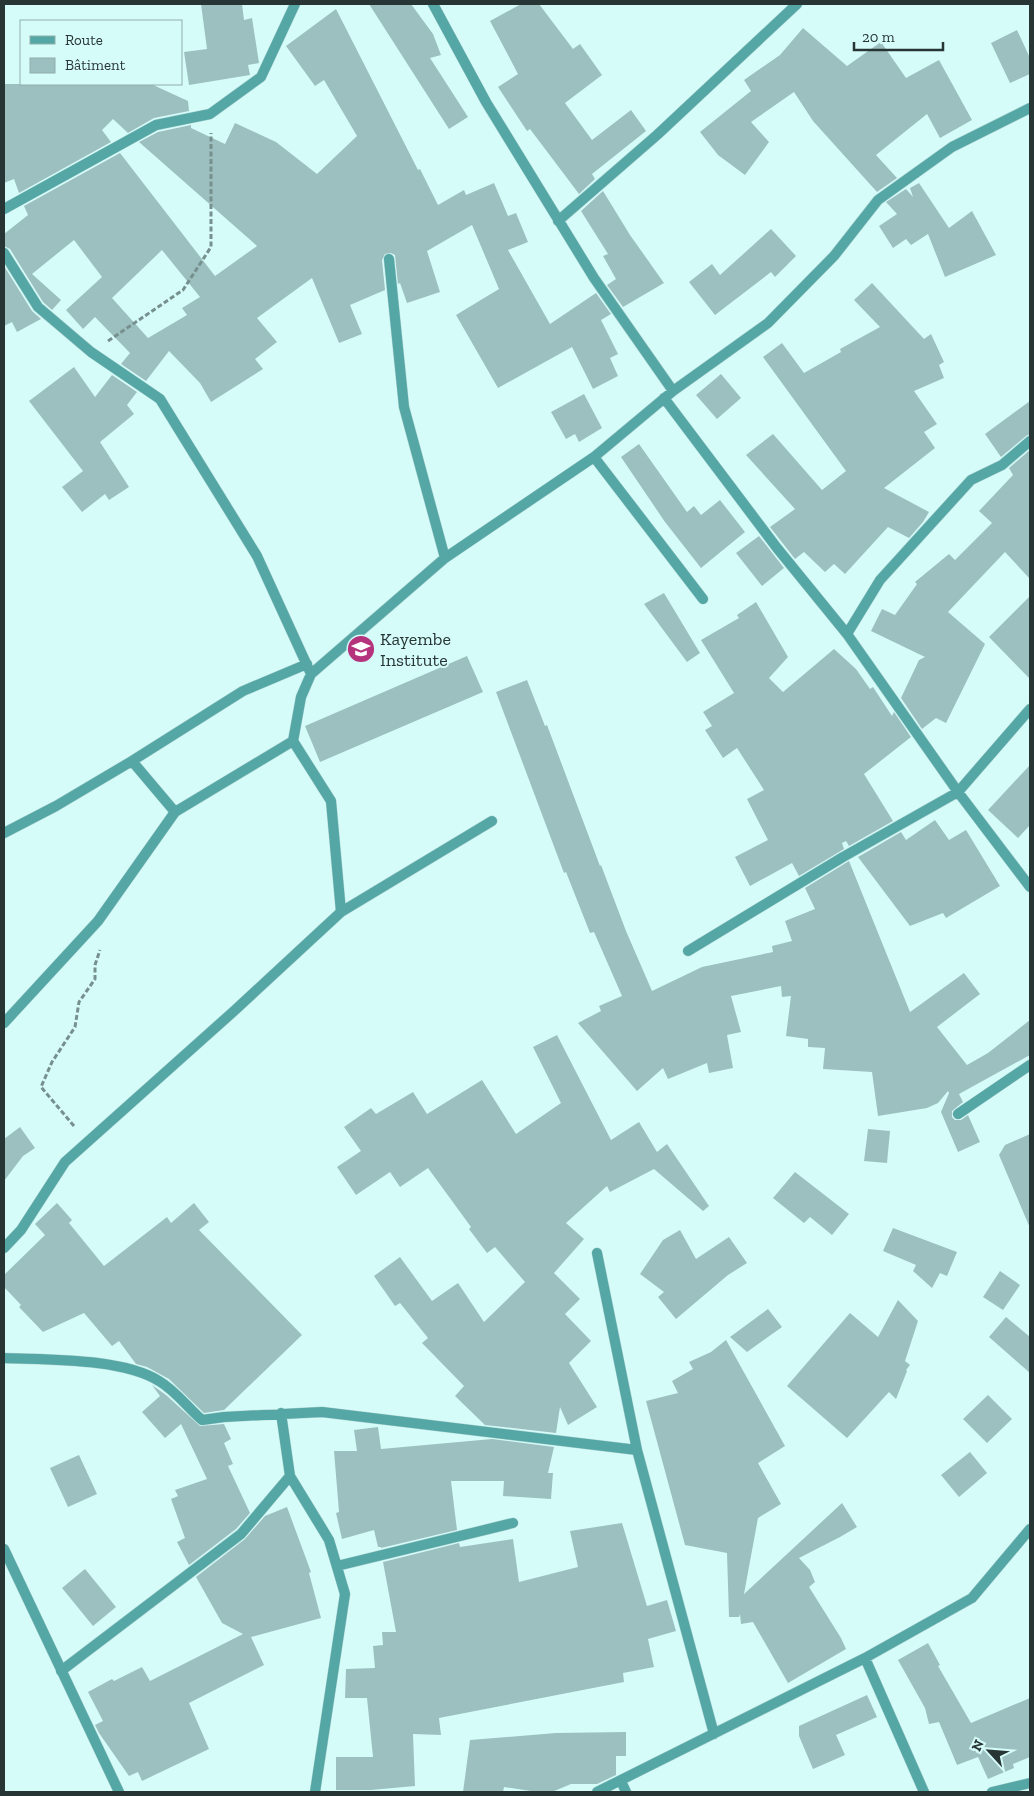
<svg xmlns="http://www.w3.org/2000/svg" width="1034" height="1796" viewBox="0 0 1034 1796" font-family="'Zilla Slab',serif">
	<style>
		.building { fill: #9cc0bf; fill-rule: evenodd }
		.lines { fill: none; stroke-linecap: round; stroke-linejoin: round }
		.minor-casing { stroke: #b6d8d7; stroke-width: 11 }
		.path { stroke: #76908e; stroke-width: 3; stroke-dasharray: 5 2.5; stroke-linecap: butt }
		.minor { stroke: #54a7a5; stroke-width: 10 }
		.labels { text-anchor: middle; stroke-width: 4; stroke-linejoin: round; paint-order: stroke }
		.poi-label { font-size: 18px; fill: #273635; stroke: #d6fcfa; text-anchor: start }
	</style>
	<rect width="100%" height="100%" fill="#d6fcfa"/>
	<path class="building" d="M 201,4 L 242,4 L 244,20 L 252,18 L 259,63 L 248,65 L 250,75 L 189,85 L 184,52 L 207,49 Z
		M 369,4 L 411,4 L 433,34 L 441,55 L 430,58 L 468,117 L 449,129 Z
		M 521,4 L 539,4 L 573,49 L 580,44 L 602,75 L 565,103 L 592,140 L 631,110 L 646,131 L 592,174 L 595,179 L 579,194 L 530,129 L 527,131 L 498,87 L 518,74 L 490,21 Z
		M 336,9 L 418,170 L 420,169 L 438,205 L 464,190 L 466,195 L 494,183 L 508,216 L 516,213 L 528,242 L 508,250 L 550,324 L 596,293 L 611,314 L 601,320 L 618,354 L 610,358 L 618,376 L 593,389 L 572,347 L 498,388 L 456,315 L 499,289 L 472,225 L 427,251 L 440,292 L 407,303 L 400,283 L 398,284 L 395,255 L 391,253 L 385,254 L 382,260 L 385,290 L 350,305 L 362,334 L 339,343 L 312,278 L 257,318 L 277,342 L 255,359 L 263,369 L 211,402 L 200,383 L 169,351 L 146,381 L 121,364 L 130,353 L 95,317 L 83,329 L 66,310 L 102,277 L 74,240 L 32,274 L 61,300 L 52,310 L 43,302 L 10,249 L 4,246 L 4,234 L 28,215 L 24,206 L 120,153 L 215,276 L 257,246 L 139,142 L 158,132 L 191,125 L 191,128 L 225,144 L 235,123 L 276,142 L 317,174 L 357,136 L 324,80 L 315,86 L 286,46 ZM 162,250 L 200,297 L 182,308 L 187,315 L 148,338 L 112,298 Z
		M 803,28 L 847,66 L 881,42 L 906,78 L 939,60 L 972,120 L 940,138 L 927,114 L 876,155 L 897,178 L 877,192 L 813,121 L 794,92 L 751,122 L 769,142 L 745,175 L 718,155 L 700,132 L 751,91 L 744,80 L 780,55 Z
		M 1017,30 L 1030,58 L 1030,74 L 1010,83 L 991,43 Z
		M 4,84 L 151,84 L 188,101 L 189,111 L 154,118 L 128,133 L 113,119 L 102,130 L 111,142 L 19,193 L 14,179 L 4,183 Z
		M 919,183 L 949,228 L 972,211 L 996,255 L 945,277 L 928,234 L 911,245 L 906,239 L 893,248 L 879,226 L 897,214 L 886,202 L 906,189 L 913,197 L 910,188 Z
		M 603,191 L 630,235 L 664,283 L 623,307 L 607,285 L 616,279 L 603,256 L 608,254 L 581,211 Z
		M 771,229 L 796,256 L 775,277 L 771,272 L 715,315 L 689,282 L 712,264 L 720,275 Z
		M 4,266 L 32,311 L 41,319 L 17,332 L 12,322 L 4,326 Z
		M 872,283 L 924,339 L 931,334 L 944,362 L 939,365 L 944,378 L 914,391 L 937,424 L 924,432 L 935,448 L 884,488 L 929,512 L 923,522 L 909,538 L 888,527 L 845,574 L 834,564 L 825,572 L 804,552 L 795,559 L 770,527 L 795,509 L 746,455 L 773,434 L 822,490 L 846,471 L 763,357 L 782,343 L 804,373 L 841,352 L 840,349 L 880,327 L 854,300 Z
		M 74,367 L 95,397 L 112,375 L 137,392 L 127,405 L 134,414 L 100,442 L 129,487 L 109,500 L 105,494 L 82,512 L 62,487 L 83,471 L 29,401 Z
		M 721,374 L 741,398 L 717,419 L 696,395 Z
		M 584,394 L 602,428 L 579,442 L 575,434 L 566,439 L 551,412 Z
		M 1030,401 L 1030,434 L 1026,436 L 1001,457 L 985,434 Z
		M 639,444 L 687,512 L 694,506 L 701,515 L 720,500 L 745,532 L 701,568 L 665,522 L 621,457 Z
		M 1030,450 L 1030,579 L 1005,552 L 948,612 L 985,644 L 946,723 L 936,718 L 922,729 L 901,698 L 919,660 L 925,657 L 871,631 L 882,609 L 895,615 L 917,584 L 915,582 L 949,554 L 955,560 L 992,523 L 979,511 L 1013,475 L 1009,468 Z
		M 759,536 L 784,568 L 762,586 L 736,553 Z
		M 664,593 L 700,653 L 687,662 L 644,604 Z
		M 1030,596 L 1030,679 L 989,637 Z
		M 756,602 L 788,657 L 769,678 L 783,692 L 834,649 L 856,669 L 870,689 L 873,687 L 892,716 L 894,712 L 911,737 L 864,774 L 893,821 L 849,846 L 846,841 L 842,843 L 844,849 L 799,876 L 792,863 L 750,886 L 735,857 L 768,840 L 747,799 L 764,790 L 737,748 L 723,758 L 705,730 L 712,726 L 703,712 L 734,693 L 701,640 L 739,618 L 737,615 Z
		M 467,656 L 483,692 L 320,762 L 305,726 Z
		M 527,680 L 545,726 L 547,725 L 600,866 L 601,865 L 626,931 L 652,991 L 702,967 L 773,952 L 772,946 L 792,941 L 785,921 L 815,909 L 805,888 L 849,861 L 910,1012 L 964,973 L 980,994 L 937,1027 L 967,1065 L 988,1053 L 1030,1020 L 1030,1055 L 959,1094 L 963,1102 L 952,1111 L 952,1117 L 955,1120 L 961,1120 L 968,1115 L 980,1142 L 958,1152 L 941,1112 L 949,1093 L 948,1091 L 938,1103 L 927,1108 L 878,1116 L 872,1072 L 823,1069 L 825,1048 L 808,1047 L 808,1039 L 786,1036 L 791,996 L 782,997 L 781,986 L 731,996 L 741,1032 L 727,1035 L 733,1068 L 709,1073 L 707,1063 L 668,1079 L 663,1068 L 637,1091 L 578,1023 L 601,1011 L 599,1006 L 622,996 L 594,932 L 590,933 L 566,872 L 564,873 L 496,692 Z
		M 1030,765 L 1030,825 L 1018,838 L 988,810 Z
		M 935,820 L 949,840 L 966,830 L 1000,886 L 946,918 L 943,913 L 910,926 L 858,857 L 901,832 L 906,840 Z
		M 557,1035 L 611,1140 L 639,1122 L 657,1152 L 667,1144 L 709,1206 L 703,1211 L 654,1169 L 610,1192 L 607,1186 L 566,1223 L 584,1239 L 554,1273 L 580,1299 L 565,1314 L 591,1341 L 569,1363 L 597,1407 L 568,1425 L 560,1407 L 556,1433 L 485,1425 L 455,1396 L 464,1386 L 422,1343 L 428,1338 L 400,1303 L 395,1306 L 374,1276 L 400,1257 L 432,1301 L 458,1283 L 484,1322 L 525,1282 L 495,1247 L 487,1253 L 469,1229 L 471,1227 L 428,1168 L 400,1187 L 390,1172 L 356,1195 L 337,1167 L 361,1151 L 344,1127 L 371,1108 L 376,1114 L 413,1092 L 427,1114 L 482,1080 L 516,1134 L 561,1103 L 533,1047 Z
		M 20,1127 L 35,1148 L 23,1156 L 4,1181 L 4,1139 Z
		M 868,1129 L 890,1131 L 887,1163 L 864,1161 Z
		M 1030,1134 L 1030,1228 L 999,1155 L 1005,1145 Z
		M 795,1172 L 849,1214 L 832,1235 L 810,1217 L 804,1223 L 773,1198 Z
		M 57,1203 L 72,1220 L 69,1223 L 104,1266 L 167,1217 L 171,1223 L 194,1203 L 209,1222 L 199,1230 L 302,1335 L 224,1410 L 204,1413 L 169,1379 L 147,1367 L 136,1364 L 119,1341 L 112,1346 L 84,1313 L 43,1332 L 19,1307 L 21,1305 L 4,1287 L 4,1275 L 45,1235 L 35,1224 Z
		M 893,1228 L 957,1252 L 947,1276 L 940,1273 L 932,1288 L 913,1271 L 916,1265 L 883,1251 Z
		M 680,1230 L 696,1259 L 729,1237 L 747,1263 L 728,1275 L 676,1319 L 658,1297 L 664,1292 L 640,1274 L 663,1240 Z
		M 1000,1271 L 1020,1285 L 1003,1310 L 983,1297 Z
		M 898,1300 L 918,1321 L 905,1361 L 910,1365 L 906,1370 L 907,1371 L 896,1399 L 889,1392 L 847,1438 L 787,1386 L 850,1313 L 878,1337 Z
		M 768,1309 L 782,1327 L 747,1352 L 730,1337 Z
		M 1006,1317 L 1030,1337 L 1030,1373 L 989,1337 Z
		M 726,1340 L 785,1446 L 758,1463 L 781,1504 L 758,1518 L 744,1594 L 842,1503 L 857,1527 L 840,1537 L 799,1558 L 810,1570 L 815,1582 L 809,1587 L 841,1638 L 846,1649 L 788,1683 L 753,1622 L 741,1624 L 740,1614 L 739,1617 L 729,1617 L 727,1553 L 685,1545 L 646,1401 L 678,1393 L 672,1381 L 693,1369 L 689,1362 L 711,1352 Z
		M 152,1385 L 166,1395 L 200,1426 L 224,1424 L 231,1439 L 224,1443 L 233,1464 L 228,1466 L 250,1513 L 236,1529 L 189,1565 L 177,1542 L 185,1538 L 171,1499 L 178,1496 L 175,1490 L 207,1479 L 181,1424 L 165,1438 L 142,1412 L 160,1396 Z
		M 988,1395 L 1012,1419 L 987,1443 L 963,1419 Z
		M 378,1427 L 381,1449 L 492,1439 L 554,1447 L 548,1473 L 553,1473 L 551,1499 L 503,1496 L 504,1481 L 451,1481 L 457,1530 L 381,1548 L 381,1547 L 378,1547 L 374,1530 L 342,1539 L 336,1513 L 339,1512 L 334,1451 L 357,1451 L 354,1430 Z
		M 970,1452 L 987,1473 L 959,1497 L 941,1475 Z
		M 79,1455 L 97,1494 L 68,1507 L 50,1468 Z
		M 287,1507 L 311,1572 L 309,1573 L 321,1618 L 251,1637 L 264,1665 L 189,1703 L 209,1749 L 142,1781 L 138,1772 L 129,1776 L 99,1733 L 95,1725 L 103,1721 L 88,1692 L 112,1679 L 114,1681 L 142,1667 L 150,1681 L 243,1634 L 222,1623 L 196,1577 L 245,1539 L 265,1516 Z
		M 622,1523 L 647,1606 L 667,1600 L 676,1631 L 648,1639 L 654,1667 L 623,1673 L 624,1682 L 439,1718 L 441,1735 L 413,1734 L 415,1786 L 371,1790 L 336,1790 L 336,1757 L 373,1757 L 367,1698 L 345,1698 L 346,1669 L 375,1668 L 373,1646 L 383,1645 L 382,1632 L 396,1632 L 383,1562 L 459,1543 L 460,1547 L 513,1539 L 519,1582 L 578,1567 L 570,1531 Z
		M 85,1569 L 116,1607 L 93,1626 L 62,1588 Z
		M 928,1643 L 940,1665 L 938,1666 L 971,1723 L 1030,1698 L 1030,1757 L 1013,1764 L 1014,1768 L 988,1779 L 978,1757 L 957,1765 L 939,1722 L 929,1724 L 925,1708 L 898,1660 Z
		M 867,1695 L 877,1717 L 836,1735 L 845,1755 L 813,1769 L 799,1736 L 799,1726 Z
		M 626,1732 L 626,1756 L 616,1756 L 616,1775 L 597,1784 L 571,1784 L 552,1792 L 537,1792 L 504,1787 L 503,1792 L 463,1792 L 470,1740 L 556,1733 Z"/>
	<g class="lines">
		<defs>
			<path id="minor" d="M 433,4 L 486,102 L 594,278 L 673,391
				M 4,209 L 156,125 L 210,114 L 261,77 L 295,4
				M 558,221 L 657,135 L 797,4
				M 4,253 L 38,307 L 91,352 L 160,399 L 257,556 L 311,674 L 301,697 L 293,741 L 175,812 L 98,921 L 4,1023
				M 389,259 L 404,407 L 445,558
				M 664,398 L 777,548 L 847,634 L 958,792 L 1030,887
				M 594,457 L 703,599
				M 847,634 L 880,580 L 971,480 L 1002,465 L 1030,441
				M 311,674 L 445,558 L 594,457 L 673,391 L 768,323 L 834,256 L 878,200 L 952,147 L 1030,108
				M 293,741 L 331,801 L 341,912
				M 132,761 L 175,812
				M 4,833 L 56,806 L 132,761 L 243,691 L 307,664
				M 688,951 L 843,857 L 958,792 L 1030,709
				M 958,1114 L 1030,1065
				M 4,1248 L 21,1230 L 65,1162 L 234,1011 L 341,912 L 492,821
				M 597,1253 L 637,1450 L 714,1734
				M 4,1358 C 48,1360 122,1358 159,1381 C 176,1391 187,1407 202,1420 L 224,1417 L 322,1412 L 637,1450
				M 290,1476 L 329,1540 L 345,1594 L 315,1792
				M 4,1549 L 119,1792
				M 337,1566 L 513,1523
				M 865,1658 L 924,1792
				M 61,1671 L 241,1534 L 290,1476 L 281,1413
				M 621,1781 L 626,1792
				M 597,1792 L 865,1658 L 972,1598 L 1030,1529
				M 992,1792 L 1030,1783"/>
		</defs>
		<use href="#minor" class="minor-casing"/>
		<path class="path" d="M 108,341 L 183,290 L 211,247 L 211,133
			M 74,1126 L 41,1087 L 52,1062 L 75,1027 L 79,1002 L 95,979 L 95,965 L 100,950"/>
		<use href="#minor" class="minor"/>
	</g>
	<defs>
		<symbol id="school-disc" viewBox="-11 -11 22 22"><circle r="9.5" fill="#b5337d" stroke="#d6fcfa"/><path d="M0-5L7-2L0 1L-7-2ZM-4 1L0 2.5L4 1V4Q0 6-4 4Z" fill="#fff"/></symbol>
	</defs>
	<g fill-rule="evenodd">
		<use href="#school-disc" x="345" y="633" width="32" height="32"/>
	</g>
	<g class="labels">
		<g class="poi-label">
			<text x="380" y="645">Kayembe<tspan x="380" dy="21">Institute</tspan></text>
		</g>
	</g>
	<rect width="1034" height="1796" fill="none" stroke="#273635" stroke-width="10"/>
	<rect x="20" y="20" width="162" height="65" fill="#d6fcfa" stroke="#90adab"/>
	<rect x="30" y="36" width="25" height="8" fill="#54a7a5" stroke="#90adab"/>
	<text x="65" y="45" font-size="15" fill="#273635">Route</text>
	<rect x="30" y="58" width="25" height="15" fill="#9cc0bf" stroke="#90adab"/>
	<text x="65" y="70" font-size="15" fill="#273635">Bâtiment</text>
	<g transform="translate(989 1751) rotate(296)" stroke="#d6fcfa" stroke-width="4" paint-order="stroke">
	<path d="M0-4L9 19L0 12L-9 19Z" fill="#273635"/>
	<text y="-8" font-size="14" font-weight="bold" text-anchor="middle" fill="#273635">N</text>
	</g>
	<path d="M854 42v8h89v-8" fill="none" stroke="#273635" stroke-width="2.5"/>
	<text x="862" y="42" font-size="15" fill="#273635" stroke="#d6fcfa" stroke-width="4" paint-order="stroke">20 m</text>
</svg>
